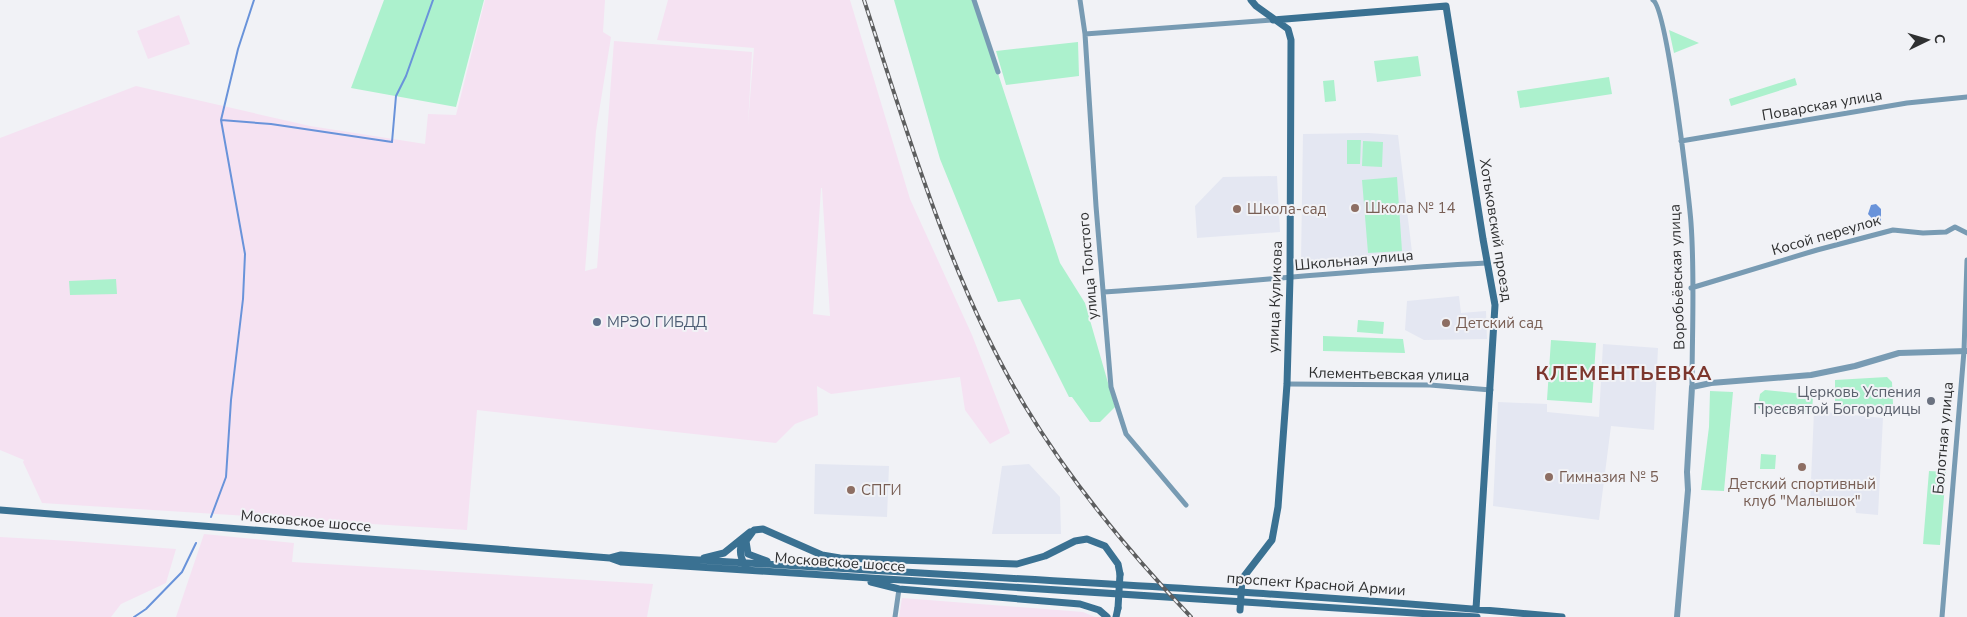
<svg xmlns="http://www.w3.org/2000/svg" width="1967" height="617" viewBox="0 0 1967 617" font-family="'Nunito Sans',sans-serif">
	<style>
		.built { fill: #e4e7f2 }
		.industrial { fill: #f5e2f2; fill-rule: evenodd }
		.green { fill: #acf1cd }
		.water { fill: #6993da }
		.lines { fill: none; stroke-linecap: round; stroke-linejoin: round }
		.stream { stroke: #6993da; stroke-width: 2 }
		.minor { stroke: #789bb3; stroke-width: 5 }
		.tertiary { stroke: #789bb3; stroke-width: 6 }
		.secondary { stroke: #3a7192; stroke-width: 7 }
		.rail-casing { stroke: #5d5e5f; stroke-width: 4 }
		.rail { stroke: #f1f2f6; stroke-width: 2; stroke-dasharray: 5.5; stroke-linecap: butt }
		.secondary-bridge { stroke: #3a7192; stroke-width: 7 }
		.education-dot { fill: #8d6e63; stroke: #f1f2f6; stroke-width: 2 }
		.service-dot { fill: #5c6f8a; stroke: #f1f2f6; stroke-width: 2 }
		.worship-dot { fill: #6b7280; stroke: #f1f2f6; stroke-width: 2 }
		.labels { text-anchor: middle; stroke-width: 4; stroke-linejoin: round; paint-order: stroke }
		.street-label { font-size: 15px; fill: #2f3031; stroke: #f1f2f6 }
		.education-label { font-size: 15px; fill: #785e54; stroke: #f1f2f6; text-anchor: start }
		.service-label { font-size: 15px; fill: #4e5e75; stroke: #f1f2f6; text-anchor: start }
		.worship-label { font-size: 15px; fill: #5b616d; stroke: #f1f2f6; text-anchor: end }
		.district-label { font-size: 20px; font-weight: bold; letter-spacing: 1px; fill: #7c362d; stroke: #f1f2f6 }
	</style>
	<rect width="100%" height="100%" fill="#f1f2f6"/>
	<path class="built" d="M 1368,133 L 1398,135 L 1412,252 L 1301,262 L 1303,134 Z
		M 1277,176 L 1280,232 L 1197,238 L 1195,206 L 1223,177 Z
		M 1459,296 L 1461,313 L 1486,311 L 1487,339 L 1424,340 L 1405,330 L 1407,301 Z
		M 1603,344 L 1658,348 L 1654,430 L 1611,426 L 1599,520 L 1493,506 L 1498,402 L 1547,404 L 1547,412 L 1599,417 Z
		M 1814,411 L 1883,418 L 1878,515 L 1856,513 L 1855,506 L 1810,504 Z
		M 815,464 L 889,466 L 887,517 L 814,514 Z
		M 1029,464 L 1060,497 L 1061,534 L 992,534 L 1002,466 Z"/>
	<path class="industrial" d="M 485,0 L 605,0 L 603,32 L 611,37 L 596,131 L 585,271 L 597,268 L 614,41 L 752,52 L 748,124 L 754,48 L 657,40 L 668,0 L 850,0 L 910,199 L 972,335 L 1010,433 L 990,444 L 965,410 L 960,377 L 831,394 L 817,386 L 818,415 L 795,424 L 776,443 L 477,410 L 467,530 L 42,503 L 23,462 L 24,460 L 0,450 L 0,138 L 136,86 L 310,126 L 425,144 L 428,114 L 456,115 ZM 821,188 L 822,188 L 830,316 L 813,314 Z
		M 179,15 L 190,44 L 148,59 L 137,31 Z
		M 204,534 L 294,543 L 292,562 L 653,584 L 647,617 L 176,617 Z
		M 0,537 L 71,541 L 176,549 L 166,583 L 121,604 L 111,617 L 0,617 Z
		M 902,598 L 1083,612 L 1095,617 L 899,617 Z"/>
	<path class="green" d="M 384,0 L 484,0 L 456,107 L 351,88 Z
		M 894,0 L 974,0 L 1060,263 L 1085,303 L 1115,407 L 1100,422 L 1090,422 L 1072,397 L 1069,397 L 1020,299 L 998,302 L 940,159 Z
		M 1669,30 L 1699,43 L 1674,53 Z
		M 1078,42 L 1079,76 L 1006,85 L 996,51 Z
		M 1418,56 L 1421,76 L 1377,82 L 1374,61 Z
		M 1609,77 L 1612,94 L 1520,108 L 1517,91 Z
		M 1795,78 L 1797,85 L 1731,106 L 1729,99 Z
		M 1334,80 L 1336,101 L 1325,102 L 1323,81 Z
		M 1347,140 L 1361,140 L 1360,164 L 1347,164 Z
		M 1363,141 L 1383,142 L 1382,167 L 1362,166 Z
		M 1397,177 L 1402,251 L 1368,253 L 1362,180 Z
		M 116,279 L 117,294 L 70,295 L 69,281 Z
		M 1358,320 L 1384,322 L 1383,334 L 1357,332 Z
		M 1323,336 L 1403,339 L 1405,353 L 1323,351 Z
		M 1551,340 L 1596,343 L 1592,403 L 1547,400 Z
		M 1887,377 L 1892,382 L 1893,404 L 1888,409 L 1840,411 L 1835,407 L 1835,380 Z
		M 1765,390 L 1813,395 L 1812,414 L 1763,412 L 1758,407 L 1760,394 Z
		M 1710,391 L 1733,392 L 1724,491 L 1701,490 L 1709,427 Z
		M 1761,454 L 1776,455 L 1775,469 L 1760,469 Z
		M 1929,471 L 1946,472 L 1940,545 L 1923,544 Z"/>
	<path class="water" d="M 1876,204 L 1881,209 L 1881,220 L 1877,224 L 1868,214 L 1871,205 Z"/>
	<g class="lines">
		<path class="stream" d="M 221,120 L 271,124 L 392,142 L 396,96 L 406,76 L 433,0
			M 211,517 L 226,477 L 231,400 L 243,299 L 245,254 L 221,120 L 238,49 L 254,0
			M 134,617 L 146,609 L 182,572 L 196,543"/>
		<path class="minor" d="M 974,0 L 998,72
			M 1080,0 L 1085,34 L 1096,206 L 1111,387 L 1126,434 L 1186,505
			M 1653,0 C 1667,9 1689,195 1691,223 C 1695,278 1692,333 1692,387
			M 1085,34 L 1273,20
			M 1681,141 L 1907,103 L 1967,97
			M 1691,288 L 1817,250 L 1893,230 L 1923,233 L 1946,232 L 1955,227 L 1967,233
			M 1104,292 C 1232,284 1359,269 1487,263
			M 1287,384 L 1430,385 L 1491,390
			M 895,617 L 899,589
			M 1942,617 L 1964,351 L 1967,260"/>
		<path class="tertiary" d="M 1677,617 L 1688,490 L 1687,472 L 1692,387 L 1711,383 L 1811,375 L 1855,366 L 1899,353 L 1967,351"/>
		<path class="secondary" d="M 1273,20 L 1446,6 L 1483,239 L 1495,305 L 1476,609
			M 0,510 L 610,558 L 621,562 L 1477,617
			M 743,540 C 739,548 740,557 745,565
			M 610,558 L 621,555 C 935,576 1249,588 1562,617
			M 704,558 L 724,553 L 750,532
			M 767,561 L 748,554 L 746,541 L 754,530 L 763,529 L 822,555 L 840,558 L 1017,564 L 1045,556 L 1075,541 L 1087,539 L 1105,546 L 1118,564 L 1120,574
			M 1242,579 L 1272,540 L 1278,507 L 1287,384 L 1290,278 L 1291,40 L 1288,29 L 1256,6 L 1251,0
			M 871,582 L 899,589 L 1080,604 L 1099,610 L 1107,617
			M 1116,617 L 1118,608"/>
		<defs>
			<path id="rail" d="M 864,0 C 908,135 952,285 1025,406 C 1072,484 1129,552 1191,617"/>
		</defs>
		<use href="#rail" class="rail-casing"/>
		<use href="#rail" class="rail"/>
		<path class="secondary-bridge" d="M 1118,608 L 1120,574
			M 1240,610 L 1242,579"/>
	</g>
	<g class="education-dot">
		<circle cx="1355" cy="208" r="5"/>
		<circle cx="1237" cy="209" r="5"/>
		<circle cx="1446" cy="323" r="5"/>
		<circle cx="1802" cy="467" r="5"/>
		<circle cx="1549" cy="477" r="5"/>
		<circle cx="851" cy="490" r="5"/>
	</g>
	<circle class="service-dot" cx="597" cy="322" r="5"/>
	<circle class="worship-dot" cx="1931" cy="401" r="5"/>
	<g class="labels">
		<g class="street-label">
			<text transform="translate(1822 105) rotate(-10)" y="5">Поварская улица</text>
			<text transform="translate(1496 230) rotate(81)" y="5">Хотьковский проезд</text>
			<text transform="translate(1826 235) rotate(-16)" y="5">Косой переулок</text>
			<text transform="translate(1354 260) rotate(-5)" y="5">Школьная улица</text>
			<text transform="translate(1088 266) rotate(-95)" y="5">улица Толстого</text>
			<text transform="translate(1677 277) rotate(-92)" y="5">Воробьёвская улица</text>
			<text transform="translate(1275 297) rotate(-88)" y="5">улица Куликова</text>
			<text transform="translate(1389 374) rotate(1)" y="5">Клементьевская улица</text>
			<text transform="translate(1943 438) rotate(-85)" y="5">Болотная улица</text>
			<text transform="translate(306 521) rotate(5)" y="5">Московское шоссе</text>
			<text transform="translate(840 562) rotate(4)" y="5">Московское шоссе</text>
			<text transform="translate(1316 584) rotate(4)" y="5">проспект Красной Армии</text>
		</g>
		<g class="education-label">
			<text x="1365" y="213">Школа № 14</text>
			<text x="1247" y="214">Школа-сад</text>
			<text x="1456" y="328">Детский сад</text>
			<text x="1559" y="482">Гимназия № 5</text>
			<text x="1802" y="489" text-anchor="middle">Детский спортивный<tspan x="1802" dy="17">клуб "Малышок"</tspan></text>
			<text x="861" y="495">СПГИ</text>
		</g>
		<g class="service-label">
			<text x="607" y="327">МРЭО ГИБДД</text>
		</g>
		<g class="worship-label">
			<text x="1921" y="397">Церковь Успения<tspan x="1921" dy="17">Пресвятой Богородицы</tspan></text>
		</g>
		<g class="district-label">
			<text x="1624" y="380">КЛЕМЕНТЬЕВКА</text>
		</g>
	</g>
	<g transform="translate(1927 40) rotate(85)" stroke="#f1f2f6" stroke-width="4" paint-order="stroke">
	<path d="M0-4L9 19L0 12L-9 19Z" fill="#2f3031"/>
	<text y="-8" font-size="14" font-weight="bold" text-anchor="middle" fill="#2f3031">С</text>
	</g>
</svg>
